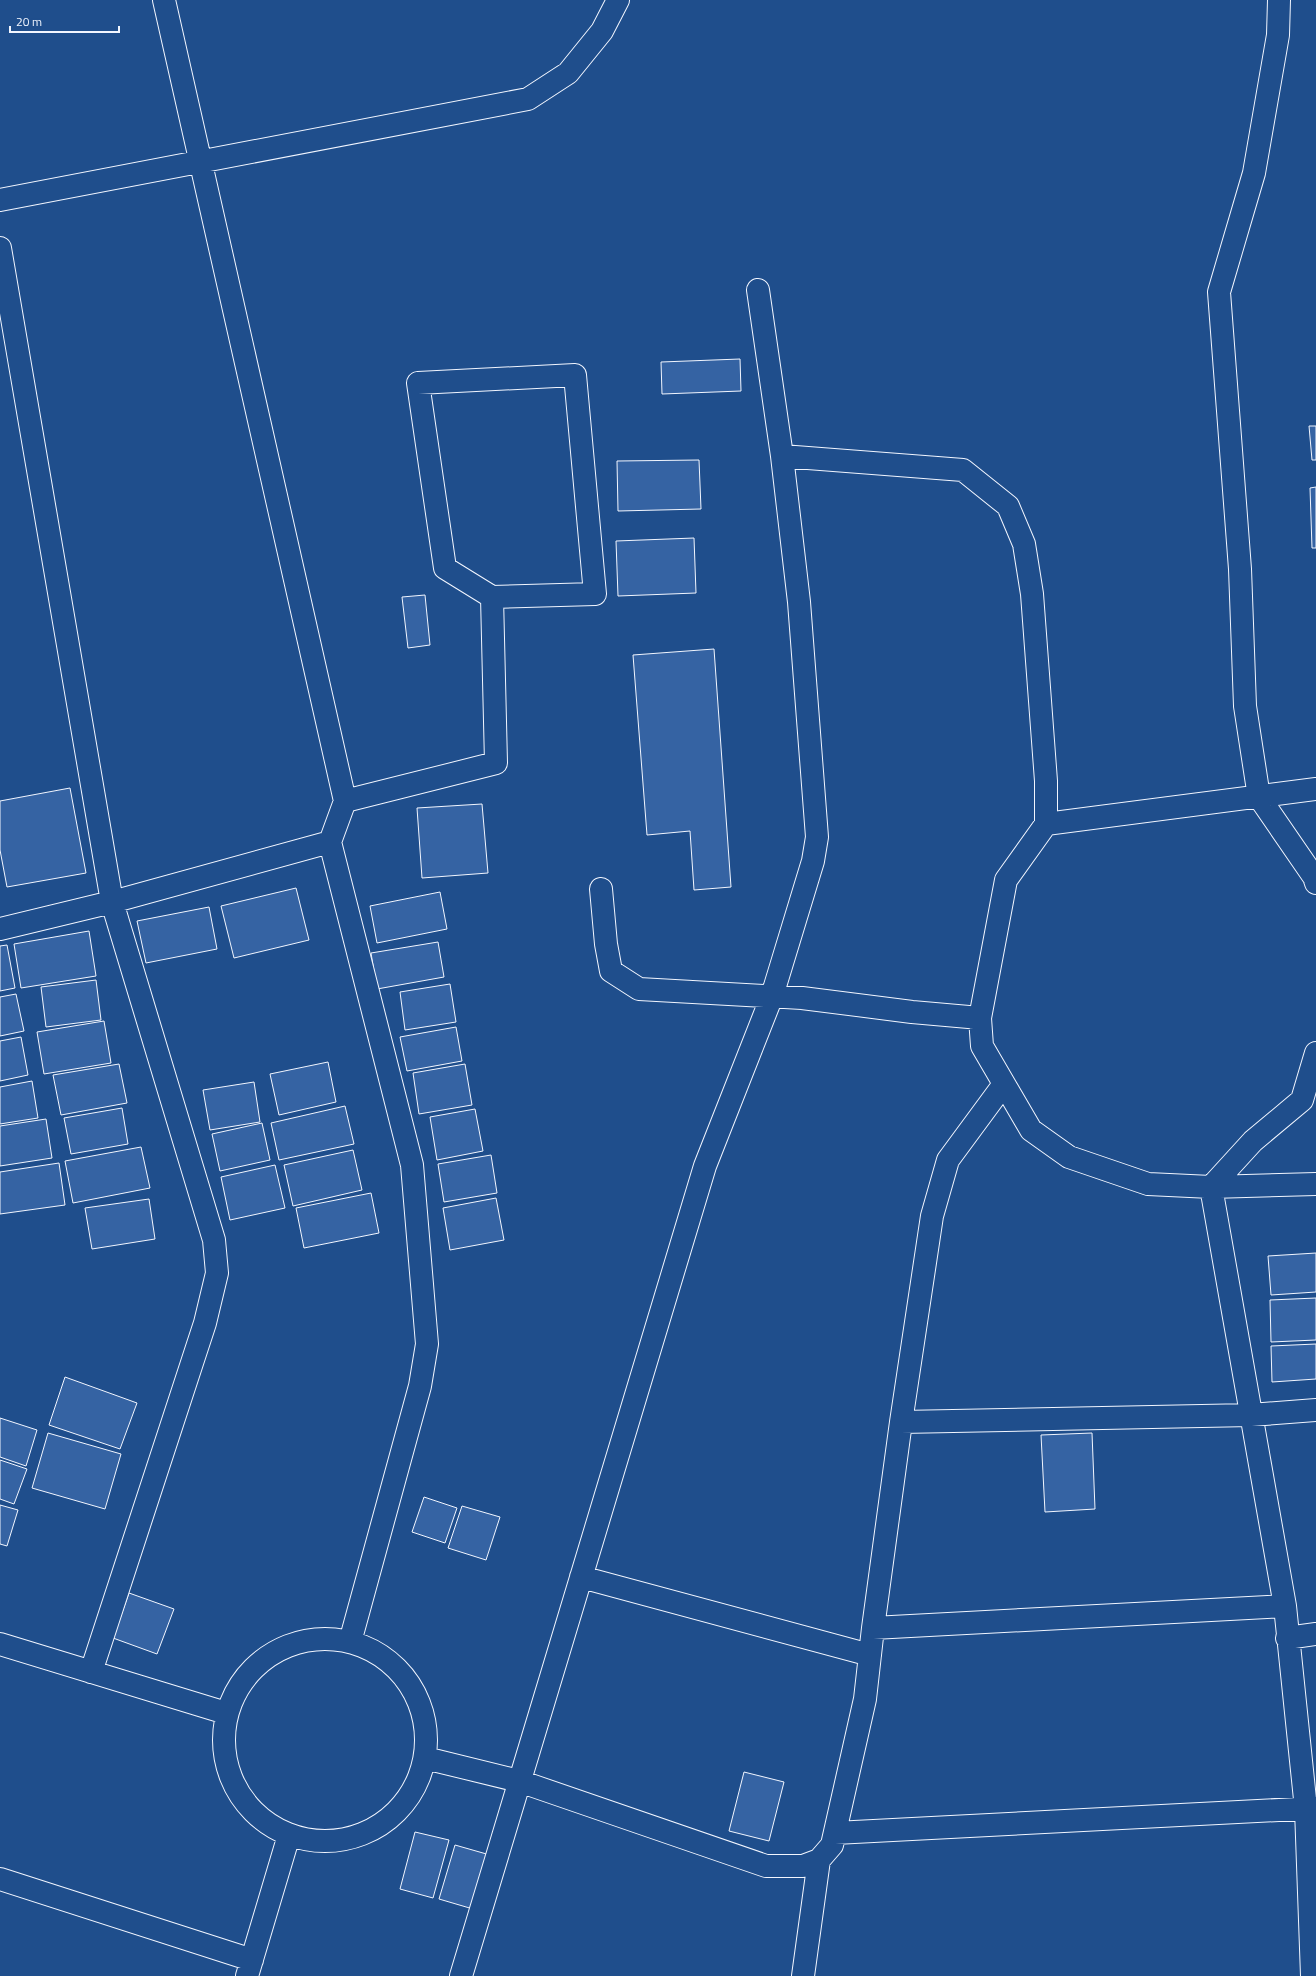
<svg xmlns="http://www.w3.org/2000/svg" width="1316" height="1976" viewBox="0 0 1316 1976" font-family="'Titillium Web',sans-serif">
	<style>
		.building { fill: #3563a3; stroke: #f2f6ff }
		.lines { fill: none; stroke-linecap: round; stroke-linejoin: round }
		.minor-casing { stroke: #f2f6ff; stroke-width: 24 }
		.minor { stroke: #1f4e8c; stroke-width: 22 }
	</style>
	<rect width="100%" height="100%" fill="#1f4e8c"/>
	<path class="building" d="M 740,359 L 741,391 L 662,394 L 661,362 Z
		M 1309,426 L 1316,426 L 1316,460 L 1312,460 Z
		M 699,460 L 701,509 L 618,511 L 617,461 Z
		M 1316,487 L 1316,548 L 1312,548 L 1310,488 Z
		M 694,538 L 696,593 L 618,596 L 616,541 Z
		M 425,595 L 430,645 L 408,648 L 402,597 Z
		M 714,649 L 731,887 L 694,890 L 690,831 L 647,835 L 633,655 Z
		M 70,788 L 86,873 L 7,887 L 0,850 L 0,801 Z
		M 482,804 L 488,873 L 422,878 L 417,808 Z
		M 296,888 L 309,940 L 234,958 L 221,906 Z
		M 440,892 L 447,929 L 377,943 L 370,906 Z
		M 209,907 L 217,949 L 146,963 L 137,921 Z
		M 89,931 L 96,976 L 21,988 L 14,944 Z
		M 438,942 L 444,977 L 377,989 L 371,953 Z
		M 7,945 L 15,988 L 0,991 L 0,946 Z
		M 96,980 L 101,1020 L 46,1027 L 41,987 Z
		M 450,984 L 456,1022 L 405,1030 L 400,992 Z
		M 16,994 L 24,1031 L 0,1036 L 0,997 Z
		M 104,1021 L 111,1063 L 44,1074 L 37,1032 Z
		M 456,1027 L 462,1061 L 407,1071 L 400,1037 Z
		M 21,1037 L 28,1075 L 0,1081 L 0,1041 Z
		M 328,1062 L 336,1102 L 279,1115 L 270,1074 Z
		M 119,1064 L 127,1103 L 61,1115 L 53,1075 Z
		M 465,1064 L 472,1105 L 419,1114 L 413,1073 Z
		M 32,1081 L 38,1118 L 0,1124 L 0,1087 Z
		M 254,1082 L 260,1122 L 210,1130 L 203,1090 Z
		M 345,1106 L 354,1144 L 279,1160 L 271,1123 Z
		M 122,1108 L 128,1144 L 71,1154 L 64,1118 Z
		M 475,1109 L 483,1151 L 437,1160 L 430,1117 Z
		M 46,1119 L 52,1158 L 0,1166 L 0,1126 Z
		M 262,1123 L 270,1160 L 220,1171 L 212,1134 Z
		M 141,1147 L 150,1188 L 73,1203 L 65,1161 Z
		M 353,1150 L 362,1190 L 293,1206 L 284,1165 Z
		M 491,1155 L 497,1193 L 444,1202 L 438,1164 Z
		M 59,1163 L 65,1205 L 0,1214 L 0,1172 Z
		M 275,1165 L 285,1208 L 230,1220 L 221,1177 Z
		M 371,1193 L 379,1233 L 304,1248 L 296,1208 Z
		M 496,1198 L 504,1240 L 450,1250 L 443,1208 Z
		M 149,1199 L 155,1239 L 92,1249 L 85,1208 Z
		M 1316,1253 L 1316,1292 L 1271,1295 L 1268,1256 Z
		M 1316,1298 L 1316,1340 L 1271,1342 L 1270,1300 Z
		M 1316,1344 L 1316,1379 L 1272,1382 L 1271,1346 Z
		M 65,1377 L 137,1403 L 120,1449 L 49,1425 Z
		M 0,1418 L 37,1430 L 26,1466 L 0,1457 Z
		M 48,1433 L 121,1454 L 105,1509 L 32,1488 Z
		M 1092,1433 L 1095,1509 L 1045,1512 L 1041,1435 Z
		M 0,1460 L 27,1469 L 14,1504 L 0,1499 Z
		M 424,1497 L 457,1508 L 445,1543 L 412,1532 Z
		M 0,1505 L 18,1510 L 7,1546 L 0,1544 Z
		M 462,1506 L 500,1517 L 486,1560 L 448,1548 Z
		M 129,1593 L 174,1609 L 157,1654 L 113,1638 Z
		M 744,1772 L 784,1782 L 769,1841 L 729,1831 Z
		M 415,1832 L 449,1840 L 433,1898 L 400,1889 Z
		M 455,1845 L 490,1855 L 473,1909 L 439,1899 Z"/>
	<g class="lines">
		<defs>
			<path id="minor" d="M 164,0 L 345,801 L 330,842 L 412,1165 L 427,1344 L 420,1386 L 350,1642
				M 1279,0 L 1278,35 L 1254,173 L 1219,292 L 1240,569 L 1245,706 L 1259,797 L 1314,877 L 1316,883
				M 0,200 L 528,99 L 568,73 L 602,31 L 618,0
				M 0,248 L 112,902 L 214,1240 L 217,1273 L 205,1323 L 91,1672
				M 758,290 L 782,456 L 963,470 L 1008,506 L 1024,544 L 1032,594 L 1046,781 L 1046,824 L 1006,880 L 980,1018 L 982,1046 L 1031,1130 L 1069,1157 L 1148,1184 L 1211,1187 L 1285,1606 L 1306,1809 L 1312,1976
				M 345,801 L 496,763 L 492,597 L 445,568 L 418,383 L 575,375 L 595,594 L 492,597
				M 1046,824 L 1316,789
				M 601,889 L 606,944 L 611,971 L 639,989 L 802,998 L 912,1012 L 980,1018
				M 0,929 L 112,902 L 330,842
				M 1211,1187 L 1253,1141 L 1302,1100 L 1316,1053
				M 1211,1187 L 1316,1184
				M 901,1422 L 932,1216 L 948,1160 L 1004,1084
				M 581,1577 L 870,1655
				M 873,1628 L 1285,1606
				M 1287,1638 L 1316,1634
				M224 1740a101 101 0 1 1 202 0a101 101 0 1 1-202 0Z
				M 0,1644 L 226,1713
				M 425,1758 L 519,1781 L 766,1866 L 803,1866 L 819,1860 L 832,1845 L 865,1699 L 873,1628 L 901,1422 L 1251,1415 L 1316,1410
				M 835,1833 L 1316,1808
				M 0,1879 L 252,1960
				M 247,1976 L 289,1835
				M 461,1976 L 705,1166 L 772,996 L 813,861 L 817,837 L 799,602 L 782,456
				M 803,1976 L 819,1860"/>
		</defs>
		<use href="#minor" class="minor-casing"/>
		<use href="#minor" class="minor"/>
	</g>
	<path d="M10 26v6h109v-6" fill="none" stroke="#f2f6ff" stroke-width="2"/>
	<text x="16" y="26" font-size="12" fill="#f2f6ff" stroke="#1f4e8c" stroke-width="3" paint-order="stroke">20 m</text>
</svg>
